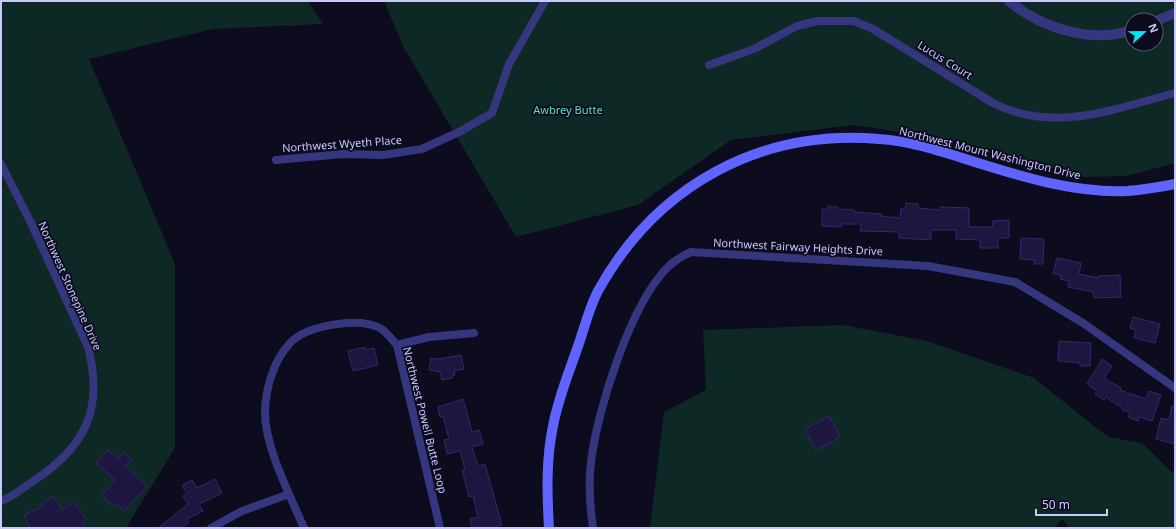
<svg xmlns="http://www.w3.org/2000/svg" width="1176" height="529" viewBox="0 0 1176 529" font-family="'Noto Sans',sans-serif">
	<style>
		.green { fill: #0e2825; fill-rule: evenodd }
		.building { fill: #1d173f; stroke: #32286b }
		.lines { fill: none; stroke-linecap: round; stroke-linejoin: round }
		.minor { stroke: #35367e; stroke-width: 8 }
		.tertiary { stroke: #35367e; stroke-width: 10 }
		.secondary { stroke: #5f63ff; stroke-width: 10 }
		.labels { text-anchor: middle; stroke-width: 3.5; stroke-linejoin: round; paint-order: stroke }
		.street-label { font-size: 11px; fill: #cbc8ff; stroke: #0d0b1e }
		.park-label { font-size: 11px; fill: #52e1b6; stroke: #0d0b1e }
	</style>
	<rect width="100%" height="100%" fill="#0d0b1e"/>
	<path class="green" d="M 1,1 L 308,1 L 323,24 L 213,29 L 89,59 L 175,264 L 175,448 L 126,528 L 1,528 Z
		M 384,1 L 1175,1 L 1175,163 L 1127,176 L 1084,177 L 958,141 L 854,125 L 731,140 L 638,205 L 516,237 L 403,46 ZM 1132,20 L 1156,20 L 1156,44 L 1132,44 Z
		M 843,325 L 927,341 L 1034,378 L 1108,437 L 1142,443 L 1175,475 L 1175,528 L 1070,528 L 1062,519 L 1055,528 L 650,528 L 664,412 L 706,390 L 703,330 Z"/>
	<path class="building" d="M 906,203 L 918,204 L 918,208 L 940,210 L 940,207 L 969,208 L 969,227 L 993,227 L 992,221 L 1009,220 L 1009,238 L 998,238 L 998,248 L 980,248 L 980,240 L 956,239 L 956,230 L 931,230 L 931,240 L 899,238 L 899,232 L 860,231 L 861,224 L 841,224 L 841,227 L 822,226 L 822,209 L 828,209 L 828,206 L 838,207 L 838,209 L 854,210 L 854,212 L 881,214 L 881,216 L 900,218 L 901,208 L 905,209 Z
		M 1021,238 L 1044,239 L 1043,264 L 1034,264 L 1034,260 L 1020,259 Z
		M 1057,258 L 1081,263 L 1079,274 L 1099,278 L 1098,276 L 1120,275 L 1121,297 L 1094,298 L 1093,292 L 1068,287 L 1069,281 L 1060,279 L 1061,275 L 1053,274 Z
		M 1133,317 L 1160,324 L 1155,343 L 1134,338 L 1136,330 L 1130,328 Z
		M 1059,341 L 1091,343 L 1090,366 L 1080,366 L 1080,363 L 1058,361 Z
		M 365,347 L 366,350 L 374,348 L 378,365 L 353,371 L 348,351 Z
		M 461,355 L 464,369 L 454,371 L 455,375 L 452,376 L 452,378 L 442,380 L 440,372 L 429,370 L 431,358 L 438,359 Z
		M 1102,359 L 1112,366 L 1104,378 L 1121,388 L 1120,390 L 1146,399 L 1149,391 L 1161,395 L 1152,421 L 1139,417 L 1138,421 L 1128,417 L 1130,412 L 1122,410 L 1122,408 L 1106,397 L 1104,400 L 1095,394 L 1097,391 L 1087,384 Z
		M 463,399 L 472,432 L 479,430 L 483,444 L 472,447 L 478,466 L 485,464 L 502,525 L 490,528 L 472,528 L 470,519 L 478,517 L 473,496 L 469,497 L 462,470 L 465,469 L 460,451 L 447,454 L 444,440 L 449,439 L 443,416 L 440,417 L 438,407 Z
		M 1172,406 L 1175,406 L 1175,444 L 1156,439 L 1161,418 L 1169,420 Z
		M 829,416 L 840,437 L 816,450 L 805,429 Z
		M 108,450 L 118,459 L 124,452 L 132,459 L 125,466 L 147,486 L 124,511 L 115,503 L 113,506 L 102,495 L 115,480 L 96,463 Z
		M 215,479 L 222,493 L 199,504 L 203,511 L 187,519 L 189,522 L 182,528 L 158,528 L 188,504 L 183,496 L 187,494 L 182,485 L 192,480 L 197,488 Z
		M 53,496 L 62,510 L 74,502 L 87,520 L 82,524 L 85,528 L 30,528 L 24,515 L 44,506 L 42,504 Z"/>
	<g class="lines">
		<path class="minor" d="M 709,65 L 754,49 L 797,26 L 818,21 L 854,21 L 873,29 L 993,103 C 1053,134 1114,109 1175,93
			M 276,160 L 343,154 L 383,155 L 422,149 L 461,131 L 492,113 L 509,64 L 545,1
			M 1,164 L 32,225 L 88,347 C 104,408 86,446 35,480 C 24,487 13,497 1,501
			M 397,345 L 429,337 L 474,333
			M 211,528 L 242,511 L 289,494
			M 304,528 C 290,495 264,446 265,410 C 266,387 274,360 290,343 C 307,325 358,317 380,328 C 387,332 391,339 397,345 L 440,528
			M 593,528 C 590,506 588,484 591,462 C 597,410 631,303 668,267 C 675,260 682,256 691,252 L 928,266 L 1015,282 L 1083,323 L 1175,388"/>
		<path class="tertiary" d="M 1009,1 C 1041,28 1091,44 1132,30
			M 1156,21 L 1175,13"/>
		<path class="secondary" d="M 549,528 C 547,494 546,459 553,426 C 558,399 568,375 577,349 C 584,330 589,308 598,291 C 656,186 759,129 879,139 C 913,141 946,153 978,163 C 1026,178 1076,193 1127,191 C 1143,190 1159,187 1175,184"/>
	</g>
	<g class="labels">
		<g class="street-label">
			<text transform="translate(945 60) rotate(32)" y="4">Lucus Court</text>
			<text transform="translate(342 144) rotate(-4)" y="4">Northwest Wyeth Place</text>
			<text transform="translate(990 153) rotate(14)" y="4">Northwest Mount Washington Drive</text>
			<text transform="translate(798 247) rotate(3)" y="4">Northwest Fairway Heights Drive</text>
			<text transform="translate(70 286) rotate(66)" y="4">Northwest Stonepine Drive</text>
			<text transform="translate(425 420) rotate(76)" y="4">Northwest Powell Butte Loop</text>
		</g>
		<g class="park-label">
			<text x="568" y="114">Awbrey Butte</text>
		</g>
	</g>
	<rect width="1176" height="529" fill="none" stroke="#cbc8ff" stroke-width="4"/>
	<g transform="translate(1144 32) rotate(68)"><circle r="19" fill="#0d0b1e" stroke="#595778"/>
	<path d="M0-3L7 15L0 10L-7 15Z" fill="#00e7f3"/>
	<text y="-6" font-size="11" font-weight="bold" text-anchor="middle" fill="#cbc8ff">N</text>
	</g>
	<path d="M1036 509v6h71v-6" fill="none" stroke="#cbc8ff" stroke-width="2"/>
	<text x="1042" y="509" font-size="12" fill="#cbc8ff" stroke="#0d0b1e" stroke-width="3" paint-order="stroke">50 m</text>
</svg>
